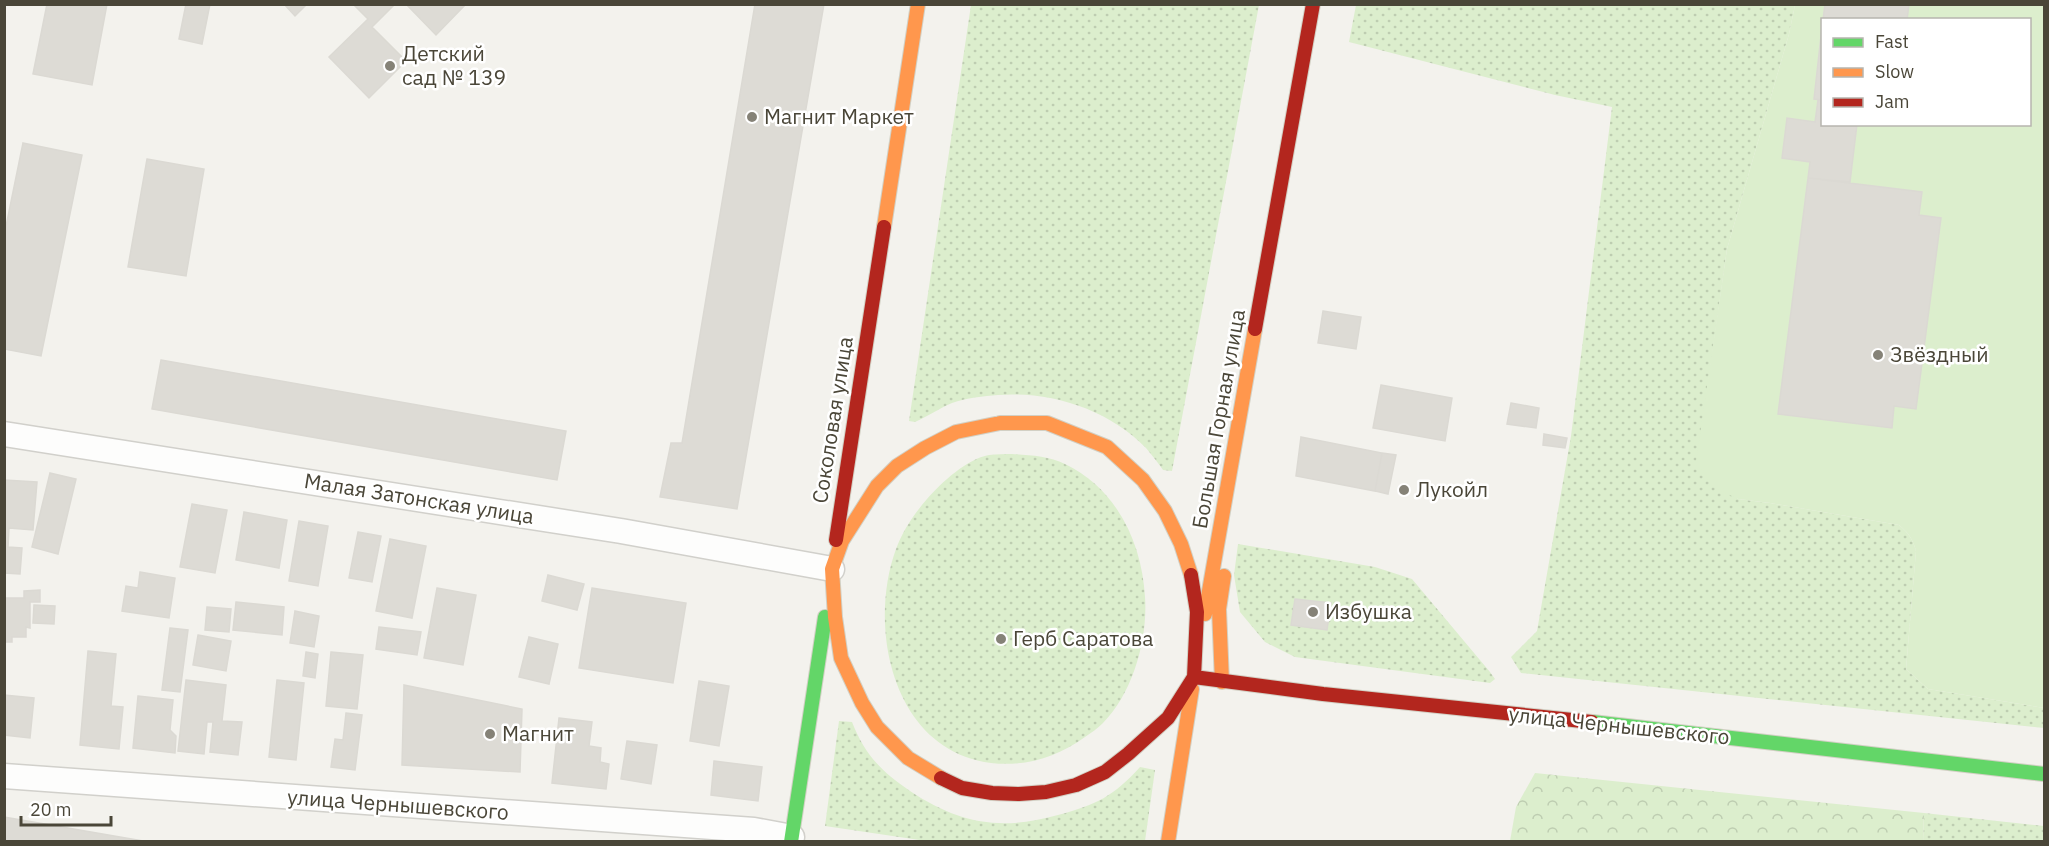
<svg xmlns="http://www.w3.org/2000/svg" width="2049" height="846" viewBox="0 0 2049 846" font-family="'IBM Plex Sans',sans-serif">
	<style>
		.grass { fill: url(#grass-dots) }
		.forest { fill: url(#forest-crowns) }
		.pitch { fill: #dceecd; fill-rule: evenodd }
		.building { fill: #dddbd5; stroke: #dbd9d3; stroke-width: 1.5 }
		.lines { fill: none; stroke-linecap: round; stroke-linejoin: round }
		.street-casing { stroke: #d1d0cb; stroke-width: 27 }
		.fast-casing { stroke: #d2d0c4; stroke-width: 16 }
		.slow-casing { stroke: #d2d0c4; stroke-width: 16 }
		.jam-casing { stroke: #d2d0c4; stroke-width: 16 }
		.street { stroke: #fdfdfc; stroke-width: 24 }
		.fast { stroke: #63d668; stroke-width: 14 }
		.slow { stroke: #ff974d; stroke-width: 14 }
		.jam { stroke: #b3261e; stroke-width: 14 }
		.poi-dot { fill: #858277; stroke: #fff; stroke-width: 2 }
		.labels { text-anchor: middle; stroke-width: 5; stroke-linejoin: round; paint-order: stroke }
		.poi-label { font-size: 21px; fill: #4a4638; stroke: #fff; text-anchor: start }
		.street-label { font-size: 21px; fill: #4a4638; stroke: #fff }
	</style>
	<defs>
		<pattern id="grass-dots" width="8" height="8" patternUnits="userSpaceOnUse" patternTransform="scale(1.5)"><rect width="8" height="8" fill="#dceecd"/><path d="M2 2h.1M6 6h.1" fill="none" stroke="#becdb1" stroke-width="1.8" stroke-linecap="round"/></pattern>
		<pattern id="forest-crowns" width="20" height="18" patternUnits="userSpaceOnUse" patternTransform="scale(1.5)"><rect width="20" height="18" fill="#dceecd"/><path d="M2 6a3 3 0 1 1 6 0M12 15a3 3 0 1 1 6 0" fill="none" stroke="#becdb1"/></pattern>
	</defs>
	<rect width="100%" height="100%" fill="#f3f2ed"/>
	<path class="grass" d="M 971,5 L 1259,5 L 1172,471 L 1163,470 C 1158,463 1152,455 1146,448 C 1108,409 1051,391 998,395 C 984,396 966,398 952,403 C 940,408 928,416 915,422 L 909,421 Z
		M 1356,5 L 1795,5 L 1789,34 L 1727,249 L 1697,462 L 1738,499 L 1770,503 L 1899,525 C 1909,533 1913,540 1916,551 L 1906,669 L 1928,689 L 2044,708 L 2044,728 L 1521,673 L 1511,657 L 1537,631 L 1571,436 L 1612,107 L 1555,95 L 1349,42 Z
		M 1012,454 C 1030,455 1049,456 1065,464 C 1117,489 1142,543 1145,597 C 1148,639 1133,693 1103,723 C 1098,728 1091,733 1085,737 C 1057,757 1026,767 991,763 C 893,751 867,628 896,549 C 903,530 915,513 927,499 C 942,482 967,459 989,455 C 997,454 1005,454 1012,454 Z
		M 1238,544 L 1375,567 L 1412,579 L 1490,672 L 1495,679 L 1490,683 L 1295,657 L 1265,642 L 1240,612 L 1234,575 Z
		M 839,721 L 852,722 C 865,755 881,771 910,791 C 960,824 1001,831 1058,815 C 1096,805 1114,796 1140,767 L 1155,770 L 1145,841 L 933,842 L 825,826 Z
		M 1924,813 L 2044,826 L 2044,841 L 1923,842 Z"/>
	<path class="forest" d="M 1535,773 L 1924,813 L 1923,841 L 1510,841 L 1516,807 Z"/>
	<path class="pitch" d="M 1795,5 L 2044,5 L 2044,708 L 1928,689 L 1906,669 L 1916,551 C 1913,540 1909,533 1899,525 L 1770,503 L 1738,499 L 1713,487 L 1696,462 L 1727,249 L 1789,34 ZM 1822,20 L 2030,20 L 2030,124 L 1822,124 Z"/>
	<path class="building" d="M 47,4 L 107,4 L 92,85 L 33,74 Z
		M 186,4 L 210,4 L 202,44 L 179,39 Z
		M 284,4 L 307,4 L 295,16 Z
		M 353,4 L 395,4 L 372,27 L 406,61 L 369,98 L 329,57 L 368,19 Z
		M 406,4 L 466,4 L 436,35 Z
		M 755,4 L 824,4 L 737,509 L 660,497 L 671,443 L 682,443 Z
		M 1825,4 L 1909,4 L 1907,20 L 1823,20 Z
		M 1822,27 L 1822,100 L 1814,99 Z
		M 1818,100 L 1822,100 L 1822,124 L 1857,124 L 1850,182 L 1808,178 L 1810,162 L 1782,158 L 1787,118 L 1815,122 Z
		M 23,143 L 82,155 L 41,356 L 4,349 L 4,236 Z
		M 147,159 L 204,169 L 186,276 L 128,267 Z
		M 1808,178 L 1922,192 L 1919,215 L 1941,218 L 1916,409 L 1894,406 L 1892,428 L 1778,414 Z
		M 1323,311 L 1361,317 L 1356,349 L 1318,343 Z
		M 161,360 L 566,431 L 557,480 L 152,409 Z
		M 1381,385 L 1452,398 L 1445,441 L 1373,428 Z
		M 1511,403 L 1539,408 L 1536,428 L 1507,424 Z
		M 1544,434 L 1567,438 L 1565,448 L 1543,445 Z
		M 1301,437 L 1382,453 L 1375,491 L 1296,476 Z
		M 1382,453 L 1396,455 L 1388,494 L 1375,491 Z
		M 50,473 L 76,479 L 58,554 L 32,547 Z
		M 4,480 L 37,482 L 33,530 L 9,528 L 8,547 L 22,548 L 20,574 L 4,573 Z
		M 192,504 L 227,510 L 215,573 L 180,567 Z
		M 244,512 L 287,520 L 279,568 L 236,560 Z
		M 299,521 L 328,526 L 318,586 L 289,581 Z
		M 358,532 L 381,536 L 372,582 L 349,578 Z
		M 390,539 L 426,546 L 412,618 L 376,611 Z
		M 140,572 L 175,578 L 169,618 L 122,611 L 126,586 L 138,588 Z
		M 548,575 L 584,584 L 577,610 L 542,601 Z
		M 437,588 L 476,595 L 463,665 L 424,658 Z
		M 592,588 L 686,603 L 673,683 L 579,668 Z
		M 40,590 L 40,602 L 30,602 L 30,628 L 26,627 L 26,637 L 12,637 L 12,642 L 4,642 L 4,598 L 24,598 L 24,591 Z
		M 1295,599 L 1331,603 L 1327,630 L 1291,625 Z
		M 236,602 L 284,607 L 282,635 L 233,630 Z
		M 34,605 L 55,606 L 54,624 L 33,623 Z
		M 207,607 L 231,609 L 229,632 L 205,630 Z
		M 295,611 L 319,616 L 314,647 L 290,643 Z
		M 379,627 L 421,632 L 417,655 L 376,649 Z
		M 170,628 L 188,630 L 180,692 L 162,690 Z
		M 198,635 L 231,641 L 226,671 L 193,665 Z
		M 529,637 L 558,644 L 549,684 L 519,677 Z
		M 88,651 L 116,654 L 111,706 L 123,707 L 119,749 L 80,745 Z
		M 306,652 L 318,654 L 315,678 L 303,676 Z
		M 331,652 L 363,655 L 357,709 L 326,706 Z
		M 186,680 L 226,685 L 222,721 L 242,722 L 238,755 L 210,752 L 213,722 L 207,722 L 204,754 L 178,751 Z
		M 277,680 L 304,683 L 296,760 L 269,757 Z
		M 699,681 L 729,686 L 719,746 L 690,741 Z
		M 404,685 L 522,709 L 520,772 L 402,765 Z
		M 4,695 L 34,698 L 30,738 L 4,735 Z
		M 138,696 L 173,700 L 170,730 L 176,736 L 175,753 L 133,748 Z
		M 346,713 L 362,715 L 355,770 L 331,767 L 335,739 L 343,740 Z
		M 559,718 L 592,722 L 589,746 L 601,748 L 600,762 L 609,764 L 606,789 L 552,783 Z
		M 627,741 L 657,745 L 651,784 L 621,779 Z
		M 714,761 L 762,767 L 758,801 L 711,795 Z
		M 4,817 L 149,842 L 4,842 Z"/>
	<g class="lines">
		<defs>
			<path id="street" d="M 4,434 L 621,531 L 832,569
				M 4,776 L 754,830 L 792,837"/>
			<path id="fast" d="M 1592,722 L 2044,774
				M 791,842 L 825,617"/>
			<path id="slow" d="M 884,227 L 918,4
				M 1000,423 L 1047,423 L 1107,447 L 1143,480 L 1165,511 L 1181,544 L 1191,575
				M 1205,614 L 1255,329
				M 1222,682 L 1219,609 L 1224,576
				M 941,778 L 908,758 L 877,727 L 862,703 L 841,658 L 835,617 L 832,569 L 842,541 L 877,486 L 897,466 L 925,448 L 956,432 L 1000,423
				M 1168,842 L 1192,689"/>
			<path id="jam" d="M 1255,329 L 1313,4
				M 836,540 L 884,227
				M 1194,677 L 1323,694 L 1592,722
				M 941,778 L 962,788 L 992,793 L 1019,794 L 1046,792 L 1076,785 L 1105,772 L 1128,754 L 1168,718 L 1194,677 L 1197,612 L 1191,575"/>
		</defs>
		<use href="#street" class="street-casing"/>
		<use href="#fast" class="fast-casing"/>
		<use href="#slow" class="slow-casing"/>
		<use href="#jam" class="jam-casing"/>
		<use href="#street" class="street"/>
		<use href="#fast" class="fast"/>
		<use href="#slow" class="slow"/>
		<use href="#jam" class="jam"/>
	</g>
	<g class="poi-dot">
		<circle cx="390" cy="66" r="6"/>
		<circle cx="752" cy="117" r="6"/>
		<circle cx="1878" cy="355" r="6"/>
		<circle cx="1404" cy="490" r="6"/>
		<circle cx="1313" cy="612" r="6"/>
		<circle cx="1001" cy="639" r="6"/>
		<circle cx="490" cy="734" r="6"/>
	</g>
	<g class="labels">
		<g class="poi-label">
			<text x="402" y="61">Детский<tspan x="402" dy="24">сад № 139</tspan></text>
			<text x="764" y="124">Магнит Маркет</text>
			<text x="1890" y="362">Звёздный</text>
			<text x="1416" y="497">Лукойл</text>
			<text x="1325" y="619">Избушка</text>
			<text x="1013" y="646">Герб Саратова</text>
			<text x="502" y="741">Магнит</text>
		</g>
		<g class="street-label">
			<text transform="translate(1219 419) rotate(-80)" y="7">Большая Горная улица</text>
			<text transform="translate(833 420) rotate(-81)" y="7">Соколовая улица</text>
			<text transform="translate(419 499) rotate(9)" y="7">Малая Затонская улица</text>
			<text transform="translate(1619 726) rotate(6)" y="7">улица Чернышевского</text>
			<text transform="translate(398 805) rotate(4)" y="7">улица Чернышевского</text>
		</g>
	</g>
	<rect width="2049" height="846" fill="none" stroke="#4a4638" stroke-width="12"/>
	<rect x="1821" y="18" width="210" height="108" fill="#ffffff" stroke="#b7b5af" stroke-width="1.5"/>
	<rect x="1833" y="38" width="30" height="9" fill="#63d668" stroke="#b7b5af" stroke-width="1.5"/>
	<text x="1875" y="48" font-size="18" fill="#4a4638">Fast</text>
	<rect x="1833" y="68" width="30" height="9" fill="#ff974d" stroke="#b7b5af" stroke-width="1.5"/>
	<text x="1875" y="78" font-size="18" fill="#4a4638">Slow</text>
	<rect x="1833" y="98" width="30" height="9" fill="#b3261e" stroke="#b7b5af" stroke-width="1.5"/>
	<text x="1875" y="108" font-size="18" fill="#4a4638">Jam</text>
	<path d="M21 816v9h90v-9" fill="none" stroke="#4a4638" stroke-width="3"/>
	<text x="30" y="816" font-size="18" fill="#4a4638" stroke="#ffffff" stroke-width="4.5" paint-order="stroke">20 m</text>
</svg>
